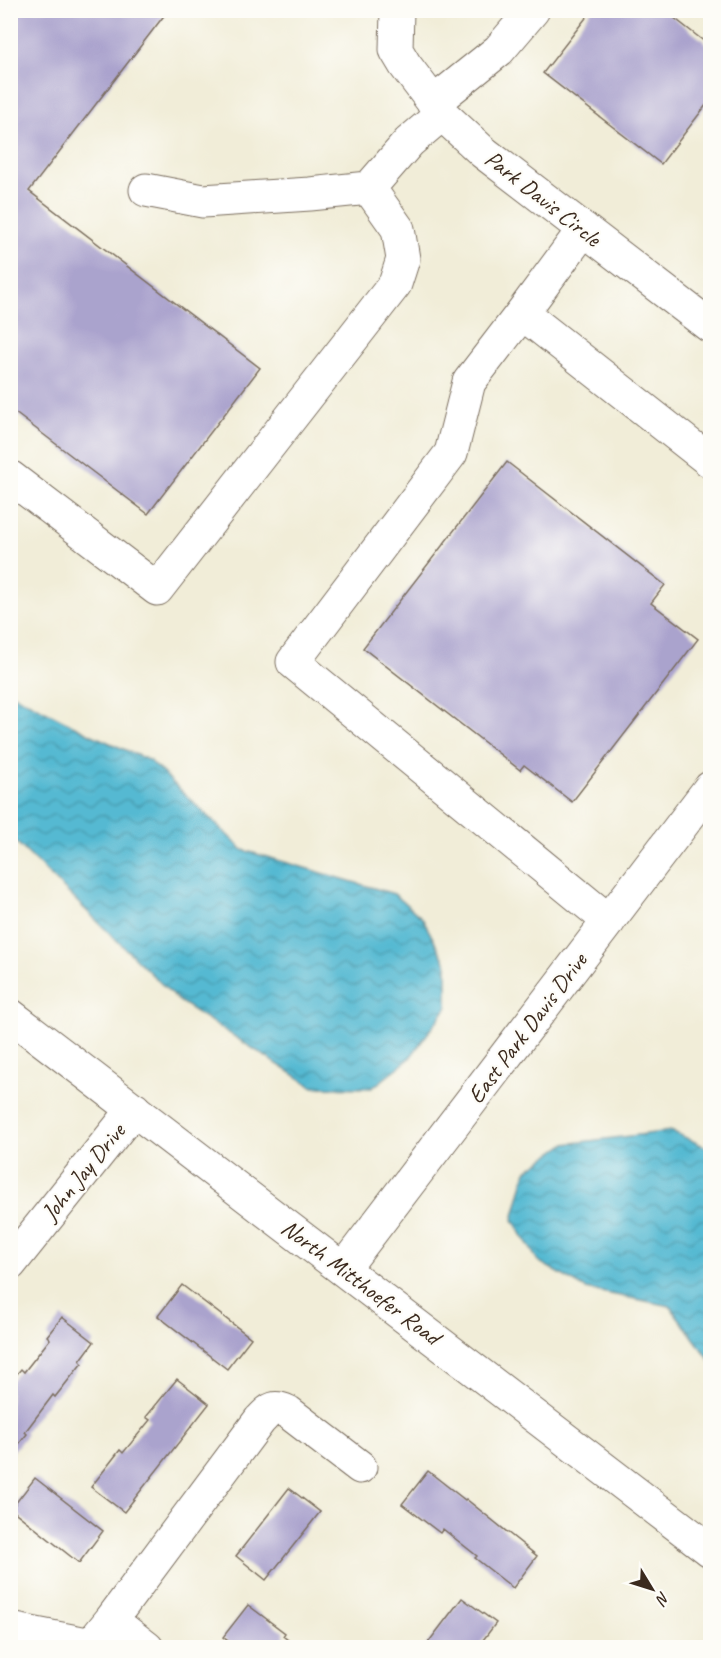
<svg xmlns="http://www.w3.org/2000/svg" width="721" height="1658" viewBox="0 0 721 1658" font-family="Caveat,sans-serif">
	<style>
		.water { fill: url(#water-waves); stroke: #487278; stroke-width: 1.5 }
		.building { fill: #aaa3cd }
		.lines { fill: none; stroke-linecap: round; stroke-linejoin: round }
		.minor-casing { stroke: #7b6e5f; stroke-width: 35 }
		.major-casing { stroke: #7b6e5f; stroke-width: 35 }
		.minor { stroke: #fff; stroke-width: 33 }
		.major { stroke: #fff; stroke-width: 33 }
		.labels { text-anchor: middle; stroke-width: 4.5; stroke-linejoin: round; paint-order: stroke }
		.street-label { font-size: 24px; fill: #3b2a1e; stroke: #fdfcf7 }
	</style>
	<defs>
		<pattern id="water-waves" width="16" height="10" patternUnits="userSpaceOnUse" patternTransform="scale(1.5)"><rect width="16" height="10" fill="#54b9d2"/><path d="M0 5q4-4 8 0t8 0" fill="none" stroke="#4797aa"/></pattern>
	</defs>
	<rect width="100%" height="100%" fill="#fdfcf7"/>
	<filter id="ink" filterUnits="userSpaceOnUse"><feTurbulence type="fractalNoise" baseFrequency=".0167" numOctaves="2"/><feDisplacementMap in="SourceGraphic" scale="12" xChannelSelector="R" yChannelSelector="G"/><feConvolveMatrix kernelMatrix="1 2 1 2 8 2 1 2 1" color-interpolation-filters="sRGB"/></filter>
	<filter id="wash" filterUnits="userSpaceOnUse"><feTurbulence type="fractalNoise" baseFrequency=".008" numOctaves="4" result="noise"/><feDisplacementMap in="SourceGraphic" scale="24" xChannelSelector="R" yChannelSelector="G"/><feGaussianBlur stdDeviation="1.35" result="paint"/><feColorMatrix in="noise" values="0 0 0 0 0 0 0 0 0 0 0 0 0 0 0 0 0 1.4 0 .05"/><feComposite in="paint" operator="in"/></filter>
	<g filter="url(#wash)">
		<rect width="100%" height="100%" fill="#f1edd8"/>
		<path class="water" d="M 10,693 L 92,735 L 150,761 L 243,850 L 394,894 L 422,918 L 447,965 L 447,1007 L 409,1059 L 372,1088 L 313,1087 L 179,1001 L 11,837 Z
			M 671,1131 L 710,1149 L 710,1360 L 670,1306 L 586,1289 L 538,1261 L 513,1220 L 526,1171 L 565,1144 Z"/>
		<g id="blocks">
			<path class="building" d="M 20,10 L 163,10 L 166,13 L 29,191 L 260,368 L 148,514 L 10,409 L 10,23 Z
				M 592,10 L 664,10 L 710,46 L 710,100 L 661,164 L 543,73 Z
				M 507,462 L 665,585 L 651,603 L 698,639 L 572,802 L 524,765 L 520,770 L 363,648 Z
				M 182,1285 L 251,1338 L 227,1369 L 158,1316 Z
				M 62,1317 L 94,1342 L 80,1361 L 82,1363 L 55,1397 L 53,1395 L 25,1432 L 27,1434 L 10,1455 L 10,1382 L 21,1369 L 24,1372 L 50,1339 L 47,1336 Z
				M 177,1379 L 209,1404 L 124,1512 L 91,1487 L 120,1450 L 123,1453 L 150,1420 L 146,1417 Z
				M 428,1471 L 465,1500 L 466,1499 L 537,1556 L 513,1588 L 475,1558 L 477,1556 L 443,1529 L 440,1533 L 402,1504 Z
				M 35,1478 L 103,1531 L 79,1563 L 11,1509 Z
				M 289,1488 L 320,1512 L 266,1580 L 236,1556 Z
				M 462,1598 L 496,1623 L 477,1648 L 424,1648 Z
				M 248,1605 L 285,1633 L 283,1636 L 298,1648 L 237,1648 L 223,1637 Z"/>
		</g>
	</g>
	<g filter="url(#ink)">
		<use href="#blocks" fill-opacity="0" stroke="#7b6e5f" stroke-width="1.5"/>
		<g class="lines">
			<defs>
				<path id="minor" d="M 397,10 L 396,50 L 405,65 L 442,114 L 483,152 L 710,326
					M 433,103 L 499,50 L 533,10
					M 146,190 L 203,201 L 310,194 L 369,188
					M 584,229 L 522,313 L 710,461
					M 522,313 L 469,382 L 451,453 L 293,662 L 609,921
					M 10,477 L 157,589 L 395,284 L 403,259 L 398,229 L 369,188 L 409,142 L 442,114
					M 10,1264 L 134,1109
					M 343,1269 L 710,788
					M 111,1620 L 260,1420 C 271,1409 273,1405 288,1412 L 360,1467
					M 10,1629 L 92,1645
					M 98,1636 L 111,1620 L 147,1648"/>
				<path id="major" d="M 10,1015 L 710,1550"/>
			</defs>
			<use href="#minor" class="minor-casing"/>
			<use href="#major" class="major-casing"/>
			<use href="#minor" class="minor"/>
			<use href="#major" class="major"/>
		</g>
	</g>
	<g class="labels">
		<g class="street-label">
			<text transform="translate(543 198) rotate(38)" y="8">Park Davis Circle</text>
			<text transform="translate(527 1028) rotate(-53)" y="8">East Park Davis Drive</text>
			<text transform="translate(83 1172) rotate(-51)" y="8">John Jay Drive</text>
			<text transform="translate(361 1282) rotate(37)" y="8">North Mitthoefer Road</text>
		</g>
	</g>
	<rect width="721" height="1658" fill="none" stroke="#fdfcf7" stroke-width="36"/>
	<g transform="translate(652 1589) rotate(128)" stroke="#fdfcf7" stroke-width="4.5" paint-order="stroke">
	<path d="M0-4.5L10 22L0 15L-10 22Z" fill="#3b2a1e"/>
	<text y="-9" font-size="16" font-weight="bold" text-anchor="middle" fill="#3b2a1e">N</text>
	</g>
</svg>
